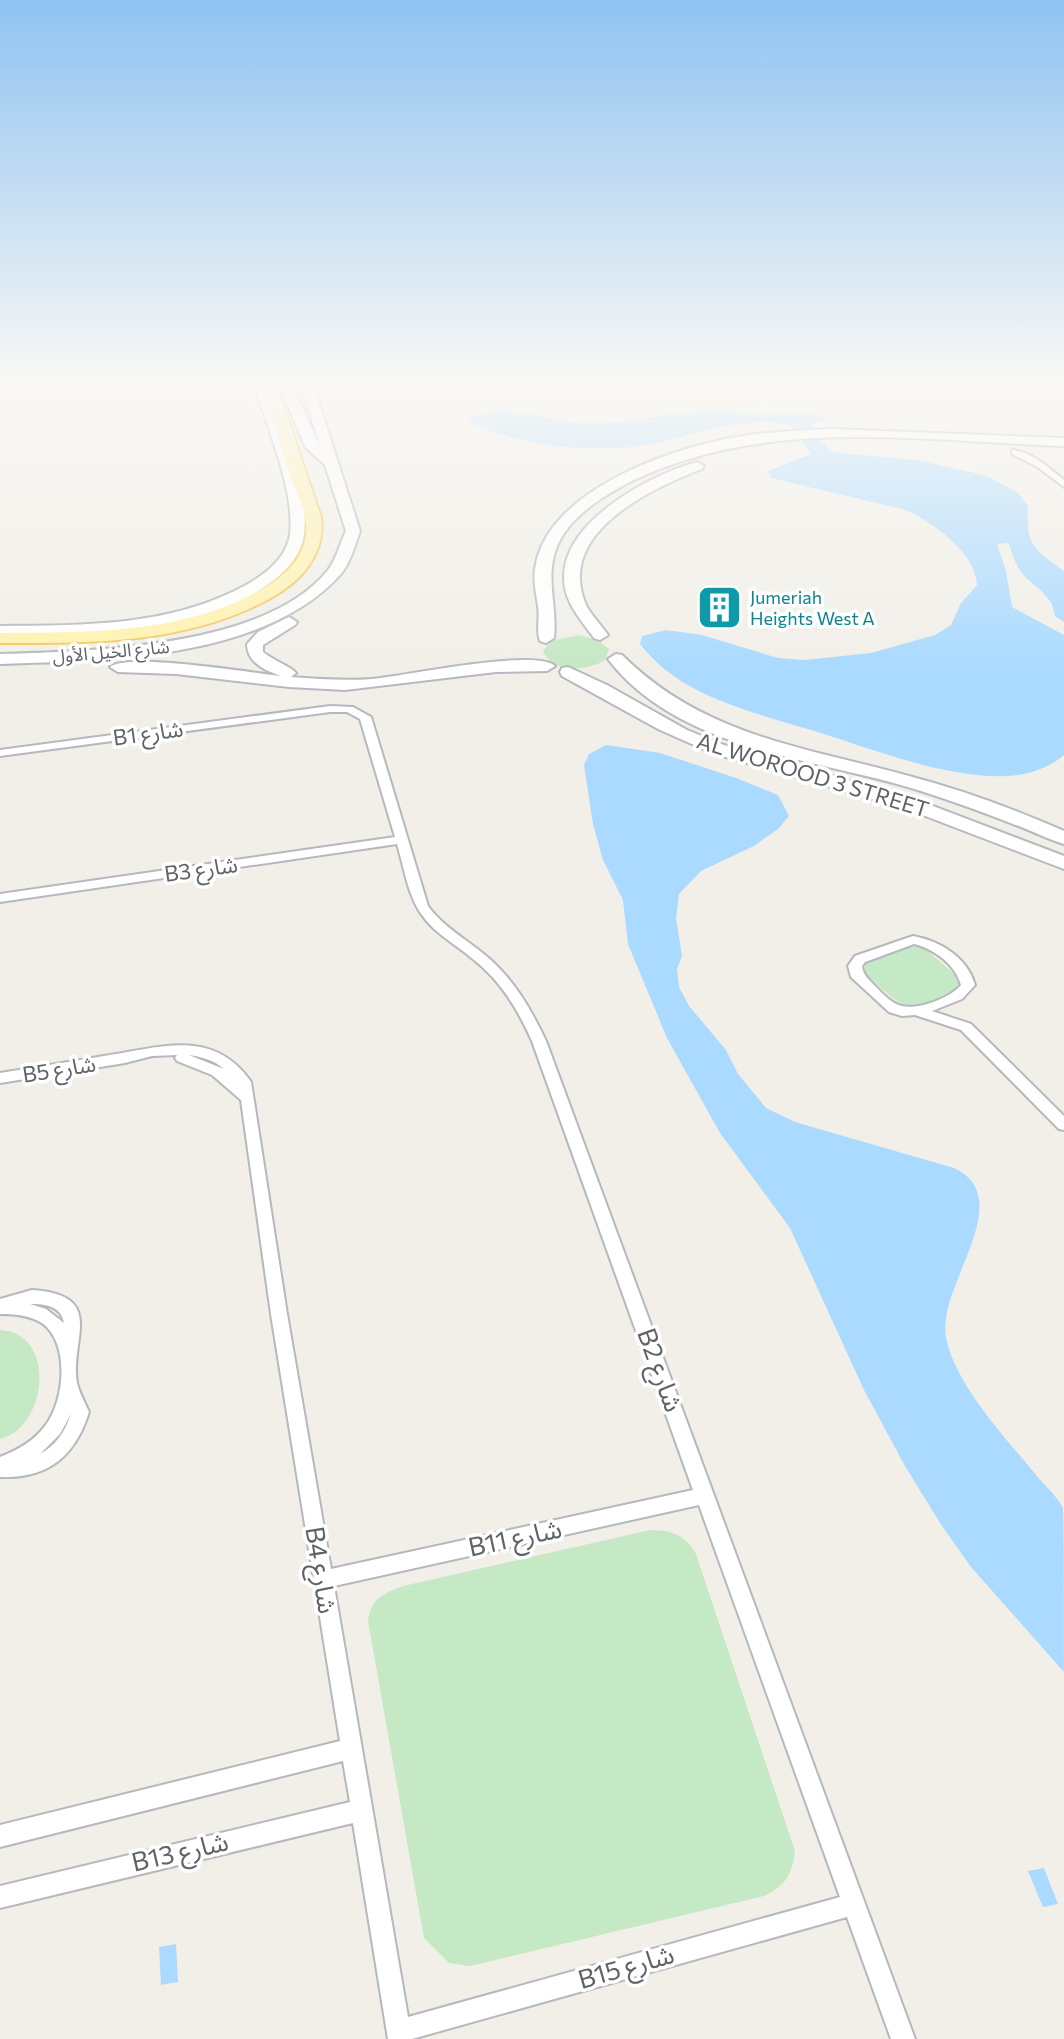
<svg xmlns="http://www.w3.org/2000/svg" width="1064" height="2039" viewBox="0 0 1064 2039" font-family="Commissioner,'Noto Sans Arabic',sans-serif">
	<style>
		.green { fill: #c5e8c5 }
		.water { fill: #aadaff }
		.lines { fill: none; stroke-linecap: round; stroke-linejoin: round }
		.street-casing { stroke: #b5b8bc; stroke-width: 4 }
		.secondary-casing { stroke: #b6babf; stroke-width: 4 }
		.primary-casing { stroke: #f2c960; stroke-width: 4 }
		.street { fill: #fff; fill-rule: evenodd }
		.secondary { fill: #fff; fill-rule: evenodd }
		.primary { fill: #fff2af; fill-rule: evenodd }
		.labels { text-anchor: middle; stroke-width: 7; stroke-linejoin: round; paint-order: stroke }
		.far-culture-label { font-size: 18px; fill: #0d838f; stroke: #fff; text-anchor: start }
		.far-street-label { font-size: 18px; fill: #5f6368; stroke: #fff }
		.street-label { font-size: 22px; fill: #5f6368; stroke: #fff }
		.near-street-label { font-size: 26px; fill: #5f6368; stroke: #fff }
	</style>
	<rect width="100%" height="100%" fill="#f1efe8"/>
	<path class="green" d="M 579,635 L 598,640 L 609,649 L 605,660 C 588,671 552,674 543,651 L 551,641 Z
		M 910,946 L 924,948 L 959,978 L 962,983 L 958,992 C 903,1012 908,1013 865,973 L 865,965 L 868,962 Z
		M 0,1330 C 58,1333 47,1428 0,1439 Z
		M 650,1530 C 671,1530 686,1535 696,1554 L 795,1851 C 792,1875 786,1885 764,1896 L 470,1966 L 449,1963 L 424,1938 L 368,1621 C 371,1598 383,1594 403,1586 Z"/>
	<path class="water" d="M 499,409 L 578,423 L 608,423 L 701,411 L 808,413 L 825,417 L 824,421 L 814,423 L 812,430 L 831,451 L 840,453 L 917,460 L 987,476 L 1018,493 L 1028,506 C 1026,546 1033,548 1064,571 L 1064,622 L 1055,616 C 1053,593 1030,586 1019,569 C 1014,561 1012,551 1008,543 L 997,544 L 1006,571 L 1012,607 L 1064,635 L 1064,755 C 1049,768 1028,775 1008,776 C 948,779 875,750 818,732 C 774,719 726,707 686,684 C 667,673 653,660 640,644 L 642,636 L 666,630 L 702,635 L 778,658 L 804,660 L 871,653 L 935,635 L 951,625 L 961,603 L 977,585 C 975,551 934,524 906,510 L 771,478 L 768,471 L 811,454 L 791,426 C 749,414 699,434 657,443 C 596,455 526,447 469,423 L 468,418 Z
		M 606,745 L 660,753 L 736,778 L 778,795 L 789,816 L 778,829 L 754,846 L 701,871 L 679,894 L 676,918 L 682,956 L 677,969 L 679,987 L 689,1006 L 726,1050 L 738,1074 L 766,1108 L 795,1122 L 954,1168 C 1020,1199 936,1286 946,1338 C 956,1386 1006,1438 1036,1475 C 1044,1485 1057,1496 1063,1508 C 1064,1520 1064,1648 1064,1672 L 971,1567 L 940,1523 L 905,1466 L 864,1390 L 790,1228 L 720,1133 L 667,1038 L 628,944 L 623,900 L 603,860 L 593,824 L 584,765 L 589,754 Z
		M 1044,1868 L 1058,1904 L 1043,1907 L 1028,1871 Z
		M 176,1944 L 178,1982 L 161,1985 L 159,1947 Z"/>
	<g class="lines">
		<defs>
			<path id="street" d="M 1012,450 C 1031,451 1049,468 1064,480 L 1064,487 L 1036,466 L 1012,454 Z
				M 330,706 L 353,707 L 371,717 L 428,906 C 443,927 466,939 485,955 C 513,978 531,1009 546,1041 L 915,2039 L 891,2039 L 847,1917 L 412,2039 L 388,2039 L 353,1823 L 0,1908 L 0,1886 L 350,1802 L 343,1761 L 0,1847 L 0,1825 L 340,1741 L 271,1314 L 241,1100 L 212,1075 L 177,1061 L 175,1058 L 177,1055 L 152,1056 L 125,1063 L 0,1083 L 0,1073 C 35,1067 70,1062 104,1056 C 159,1048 213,1027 251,1082 L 287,1314 L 331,1569 L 693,1490 L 532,1041 C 518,1010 501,981 474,960 C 457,945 435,934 422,915 C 408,896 404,867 397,844 L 0,902 L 0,894 L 395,837 L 360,719 L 347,712 L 330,712 L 0,756 L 0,750 ZM 189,1055 C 202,1057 214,1060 224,1069 ZM 699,1505 L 840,1897 L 408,2017 L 334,1586 Z
				M 913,936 C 940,941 967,957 975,985 L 962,999 L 932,1011 L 971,1024 L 1064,1116 L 1064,1130 L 1059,1129 L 961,1030 L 915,1015 L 902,1016 L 889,1012 L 851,977 L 848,966 L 855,956 ZM 914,944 C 934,949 955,964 961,985 C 950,998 919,1010 902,1006 C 892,1004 883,994 876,987 C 870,980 863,976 862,966 L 865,962 Z
				M 32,1290 C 108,1295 69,1340 77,1383 C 79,1392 85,1403 89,1412 C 75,1457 47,1479 0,1477 L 0,1457 C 18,1450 34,1441 45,1426 C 65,1401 70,1343 42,1323 C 29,1315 14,1314 0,1314 L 0,1299 ZM 30,1304 C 46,1304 61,1306 64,1323 L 46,1309 ZM 71,1414 C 65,1432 56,1445 40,1454 L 60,1434 Z"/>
			<path id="secondary" d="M 253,381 L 265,381 C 279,425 310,489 304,534 C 301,561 277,580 255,593 C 177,637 87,635 0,636 L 0,626 C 86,625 171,627 248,584 C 267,573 287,557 290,534 C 295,489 266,425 253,381 Z
				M 278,381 L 290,381 L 320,446 L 300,381 L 312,381 L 360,531 C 355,545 350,564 340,575 C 264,659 106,661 0,664 L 0,654 C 92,651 266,648 328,570 C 336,560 340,543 346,531 L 325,465 L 305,447 Z
				M 833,429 L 1064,438 L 1064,446 C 919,441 767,416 632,481 C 605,495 573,514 559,542 C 543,575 558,605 554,638 L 546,643 L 540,641 C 536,632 540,617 538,606 C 536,593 533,581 535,569 C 545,496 654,455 717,441 C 755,432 794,431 833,429 Z
				M 697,462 L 704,466 L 702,469 C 650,489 555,533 586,605 C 591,615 601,625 608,635 L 600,640 L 594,638 C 581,620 564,602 564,578 C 563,521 650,475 697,462 Z
				M 289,617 L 297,622 L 295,625 L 263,645 L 263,652 C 274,661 290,666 296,673 L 291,677 C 318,679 345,681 372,679 C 404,676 537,648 555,666 L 547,671 L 496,672 L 345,690 L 289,687 L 176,674 L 118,672 L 110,667 C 125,652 254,673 281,676 C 266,671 247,663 247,644 L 258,632 Z
				M 616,654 L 622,655 C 703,736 804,747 909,776 C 962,790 1014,809 1064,831 L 1064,844 C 1047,839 1030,830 1013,824 C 983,812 952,801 921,791 C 818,758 679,752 608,659 Z
				M 568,667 L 607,685 L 687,730 L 724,745 L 920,801 L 1064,856 L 1064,869 L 907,809 L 712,753 L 658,729 L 562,676 L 560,672 L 562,668 Z"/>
			<path id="primary" d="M 261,381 L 275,381 L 321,517 C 326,554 301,582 269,599 C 186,644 92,643 0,643 L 0,633 C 88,632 177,635 257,592 C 280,579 303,562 306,534 C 308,511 295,490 288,469 C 279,440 271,410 261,381 Z"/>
		</defs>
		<use href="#street" class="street-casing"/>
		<use href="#secondary" class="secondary-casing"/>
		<use href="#primary" class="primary-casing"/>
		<use href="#street" class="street"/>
		<use href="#secondary" class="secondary"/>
		<use href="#primary" class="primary"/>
	</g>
	<linearGradient id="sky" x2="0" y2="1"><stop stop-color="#8fc3f1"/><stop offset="0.57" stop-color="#f9f8f5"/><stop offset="1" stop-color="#f9f8f5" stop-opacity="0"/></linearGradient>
	<rect width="1064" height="667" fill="url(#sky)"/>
	<defs>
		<symbol id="building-square" viewBox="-11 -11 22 22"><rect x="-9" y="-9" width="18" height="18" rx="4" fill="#0f9aa8" stroke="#fff"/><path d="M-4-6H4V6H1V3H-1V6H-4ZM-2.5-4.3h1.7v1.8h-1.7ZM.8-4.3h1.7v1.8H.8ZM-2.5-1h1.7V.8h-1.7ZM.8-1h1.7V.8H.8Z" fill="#fff"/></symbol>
	</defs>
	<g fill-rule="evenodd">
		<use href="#building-square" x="694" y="582" width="51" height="51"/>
	</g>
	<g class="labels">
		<g class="far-culture-label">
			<text x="750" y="604">Jumeriah<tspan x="750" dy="21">Heights West A</tspan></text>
		</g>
		<g class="far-street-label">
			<text transform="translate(111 652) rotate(-5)" y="6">شارع الخيل الأول</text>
		</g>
		<g class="street-label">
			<text transform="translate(148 733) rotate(-8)" y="8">B1 شارع</text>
			<text transform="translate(813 775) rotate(17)" y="8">AL WOROOD 3 STREET</text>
			<text transform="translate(201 869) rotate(-8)" y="8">B3 شارع</text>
			<text transform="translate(59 1069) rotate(-9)" y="8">B5 شارع</text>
		</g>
		<g class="near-street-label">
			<text transform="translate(660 1370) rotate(70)" y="9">B2 شارع</text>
			<text transform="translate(515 1538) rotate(-12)" y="9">B11 شارع</text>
			<text transform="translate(321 1570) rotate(81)" y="9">B4 شارع</text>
			<text transform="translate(180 1852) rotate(-13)" y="9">B13 شارع</text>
			<text transform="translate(626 1967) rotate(-16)" y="9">B15 شارع</text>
		</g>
	</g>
</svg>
